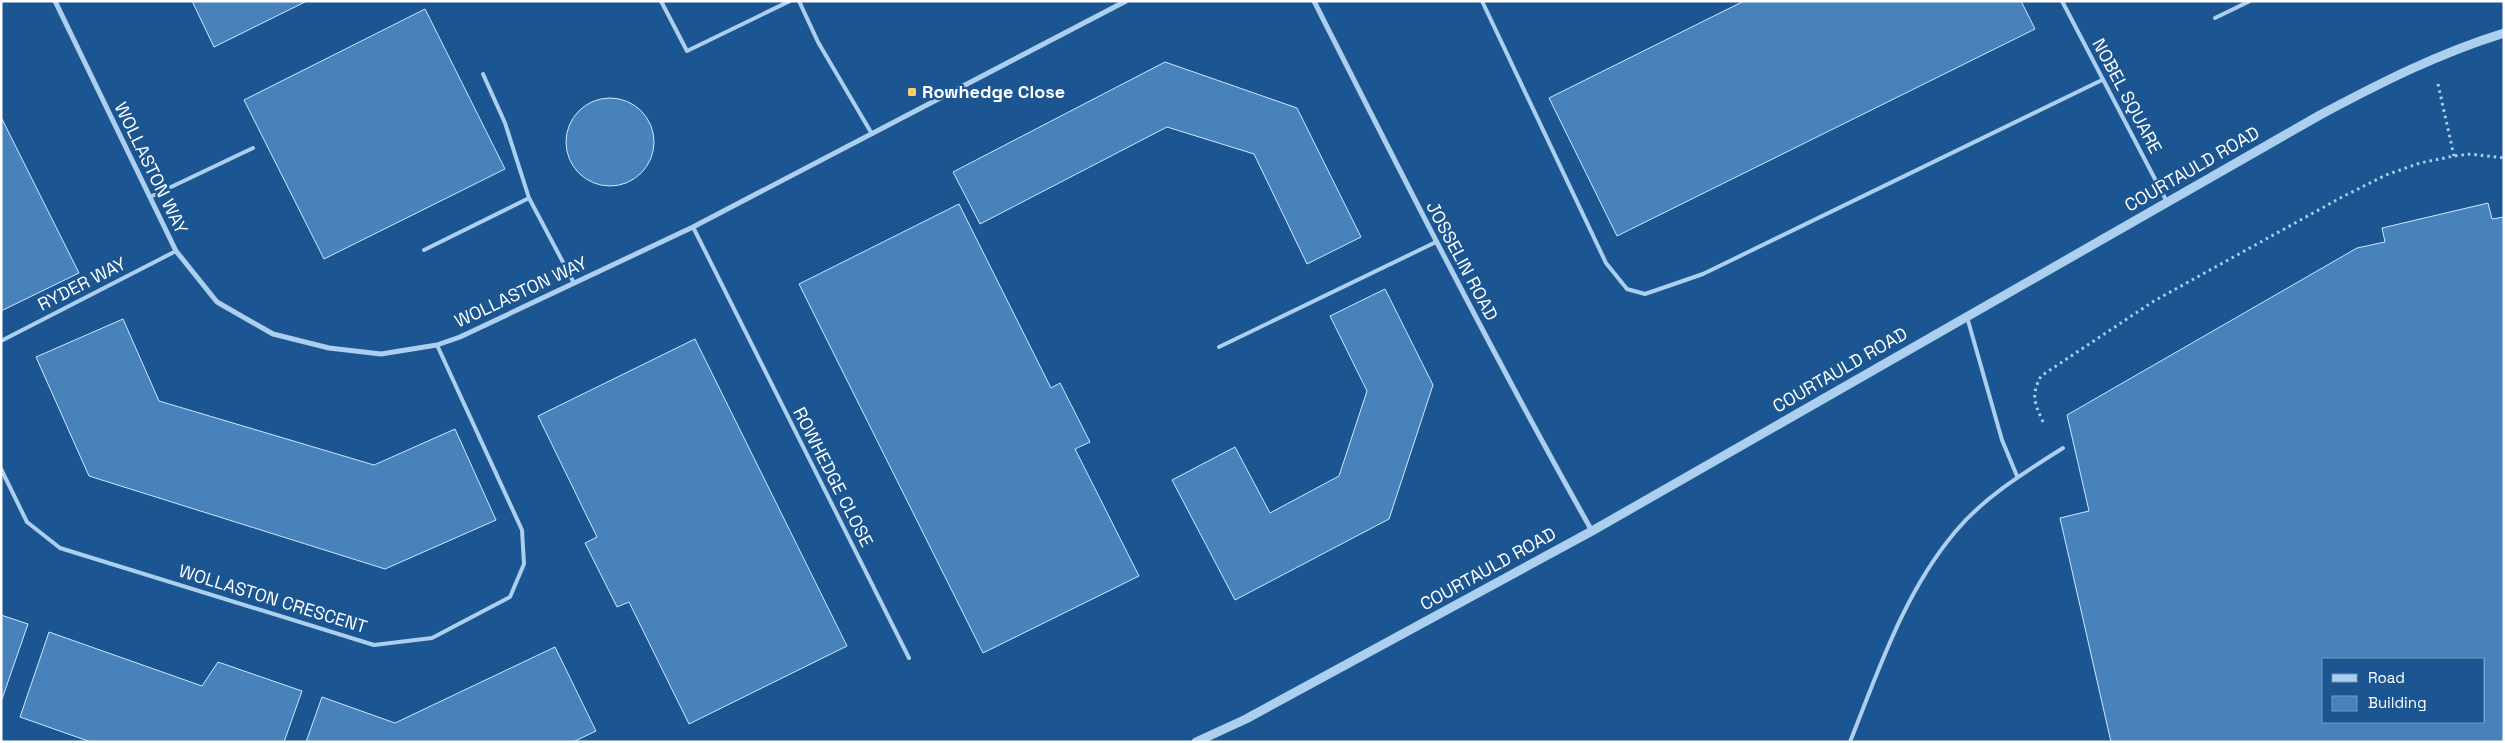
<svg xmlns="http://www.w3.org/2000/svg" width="2505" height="743" viewBox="0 0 2505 743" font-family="'Space Grotesk',sans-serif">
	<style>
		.building { fill: #4882bb; stroke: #d2e7fa; fill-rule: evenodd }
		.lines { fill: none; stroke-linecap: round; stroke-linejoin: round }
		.path { stroke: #acceef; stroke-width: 3; stroke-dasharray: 2.5 4; stroke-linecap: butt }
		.service { stroke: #acceef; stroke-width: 4 }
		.minor { stroke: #acceef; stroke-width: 5 }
		.tertiary { stroke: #acceef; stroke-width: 9 }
		.poi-dot { fill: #ffcb69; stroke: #1b5692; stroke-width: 2 }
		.labels { text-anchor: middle; stroke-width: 4.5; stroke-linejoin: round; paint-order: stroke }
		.poi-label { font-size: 18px; font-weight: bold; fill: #fff; stroke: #1b5692; text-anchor: start }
		.street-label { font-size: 18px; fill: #fff; stroke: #1b5692 }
	</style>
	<rect width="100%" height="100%" fill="#1b5692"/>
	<path class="building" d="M 192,1 L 307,1 L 214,47 Z
		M 1744,1 L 2021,1 L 2035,29 L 1617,236 L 1549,98 Z
		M 425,9 L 505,169 L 324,259 L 244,100 Z
		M 1165,62 L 1297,108 L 1361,237 L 1307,264 L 1254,154 L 1167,127 L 980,224 L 953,172 Z
		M566 142a44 44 0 1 1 88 0a44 44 0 1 1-88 0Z
		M 1,117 L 79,273 L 1,311 Z
		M 2488,203 L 2492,219 L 2504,217 L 2504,742 L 2111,742 L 2060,518 L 2089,511 L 2067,415 L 2357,248 L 2385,242 L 2382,228 ZM 2324,659 L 2484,659 L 2484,722 L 2324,722 Z
		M 959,204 L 1051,388 L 1060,383 L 1090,442 L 1075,449 L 1139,576 L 983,653 L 799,284 Z
		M 1385,289 L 1433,385 L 1389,519 L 1235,600 L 1172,480 L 1235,447 L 1270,513 L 1339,476 L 1367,391 L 1330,316 Z
		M 123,319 L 159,401 L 374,465 L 455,429 L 496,520 L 385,569 L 89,476 L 36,357 Z
		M 695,339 L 847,646 L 689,724 L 629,602 L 617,607 L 585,543 L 597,537 L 538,416 Z
		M 1,615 L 28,624 L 1,702 Z
		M 49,632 L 202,686 L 218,662 L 302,691 L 284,742 L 91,742 L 20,717 Z
		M 555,647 L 596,731 L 573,742 L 306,742 L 322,697 L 395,723 Z"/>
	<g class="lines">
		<path class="path" d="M 2438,84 L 2454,156
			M 2043,422 C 2034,402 2031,395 2041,376 L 2154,301 L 2342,197 L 2386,175 L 2420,163 L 2454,156 L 2471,154 L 2504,158"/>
		<path class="service" d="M 661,1 L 687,51 L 790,1
			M 799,1 L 818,42 L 872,134
			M 1482,1 L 1606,263 L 1627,289 L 1645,294 L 1703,274 L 2102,80
			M 2062,1 L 2167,202
			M 2215,18 L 2250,1
			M 483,74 L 505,123 L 529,198 L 574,283
			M 150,197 L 253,148
			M 693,227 L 909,658
			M 424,250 L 529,198
			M 1967,317 L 2002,440 L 2017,476
			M 1,341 L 176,251
			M 1219,347 L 1436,242
			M 1,469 L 27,522 L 60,548 L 374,645 L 432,638 L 510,597 L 524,564 L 522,530 L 437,345
			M 1850,742 C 1879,669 1904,593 1955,532 C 1984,497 2025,472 2063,448"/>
		<path class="minor" d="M 55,1 L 176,251 L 217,302 L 273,334 L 329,348 L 381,354 L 437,345 L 460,337 L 693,227 L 1126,1
			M 1314,1 C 1404,179 1494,357 1592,531"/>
		<path class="tertiary" d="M 1196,742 L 1246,719 L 1592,531 L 2320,115 C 2380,83 2439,53 2504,33"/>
	</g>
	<rect class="poi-dot" x="907" y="87" width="10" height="10" rx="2.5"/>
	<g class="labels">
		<g class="poi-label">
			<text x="922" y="98">Rowhedge Close</text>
		</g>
		<g class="street-label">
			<text transform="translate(2127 96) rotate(62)" y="6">NOBEL SQUARE</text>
			<text transform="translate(151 168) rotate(64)" y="6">WOLLASTON WAY</text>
			<text transform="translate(2192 169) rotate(-30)" y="6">COURTAULD ROAD</text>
			<text transform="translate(1462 261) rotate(62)" y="6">JOSSELIN ROAD</text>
			<text transform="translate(82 284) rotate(-27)" y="6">RYDER WAY</text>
			<text transform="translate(521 292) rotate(-25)" y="6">WOLLASTON WAY</text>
			<text transform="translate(1840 370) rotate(-30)" y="6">COURTAULD ROAD</text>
			<text transform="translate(833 477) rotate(63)" y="6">ROWHEDGE CLOSE</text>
			<text transform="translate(1488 569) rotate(-29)" y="6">COURTAULD ROAD</text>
			<text transform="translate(273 599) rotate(17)" y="6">WOLLASTON CRESCENT</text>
		</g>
	</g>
	<rect width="2505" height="743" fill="none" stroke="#ffffff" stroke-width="5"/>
	<rect x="2322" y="658" width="162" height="65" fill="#1b5692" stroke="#769abe"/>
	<rect x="2332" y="674" width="25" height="8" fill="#acceef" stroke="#769abe"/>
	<text x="2368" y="683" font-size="15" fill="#ffffff">Road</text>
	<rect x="2332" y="696" width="25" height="15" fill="#4882bb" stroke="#769abe"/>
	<text x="2368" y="708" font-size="15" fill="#ffffff">Building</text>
</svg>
